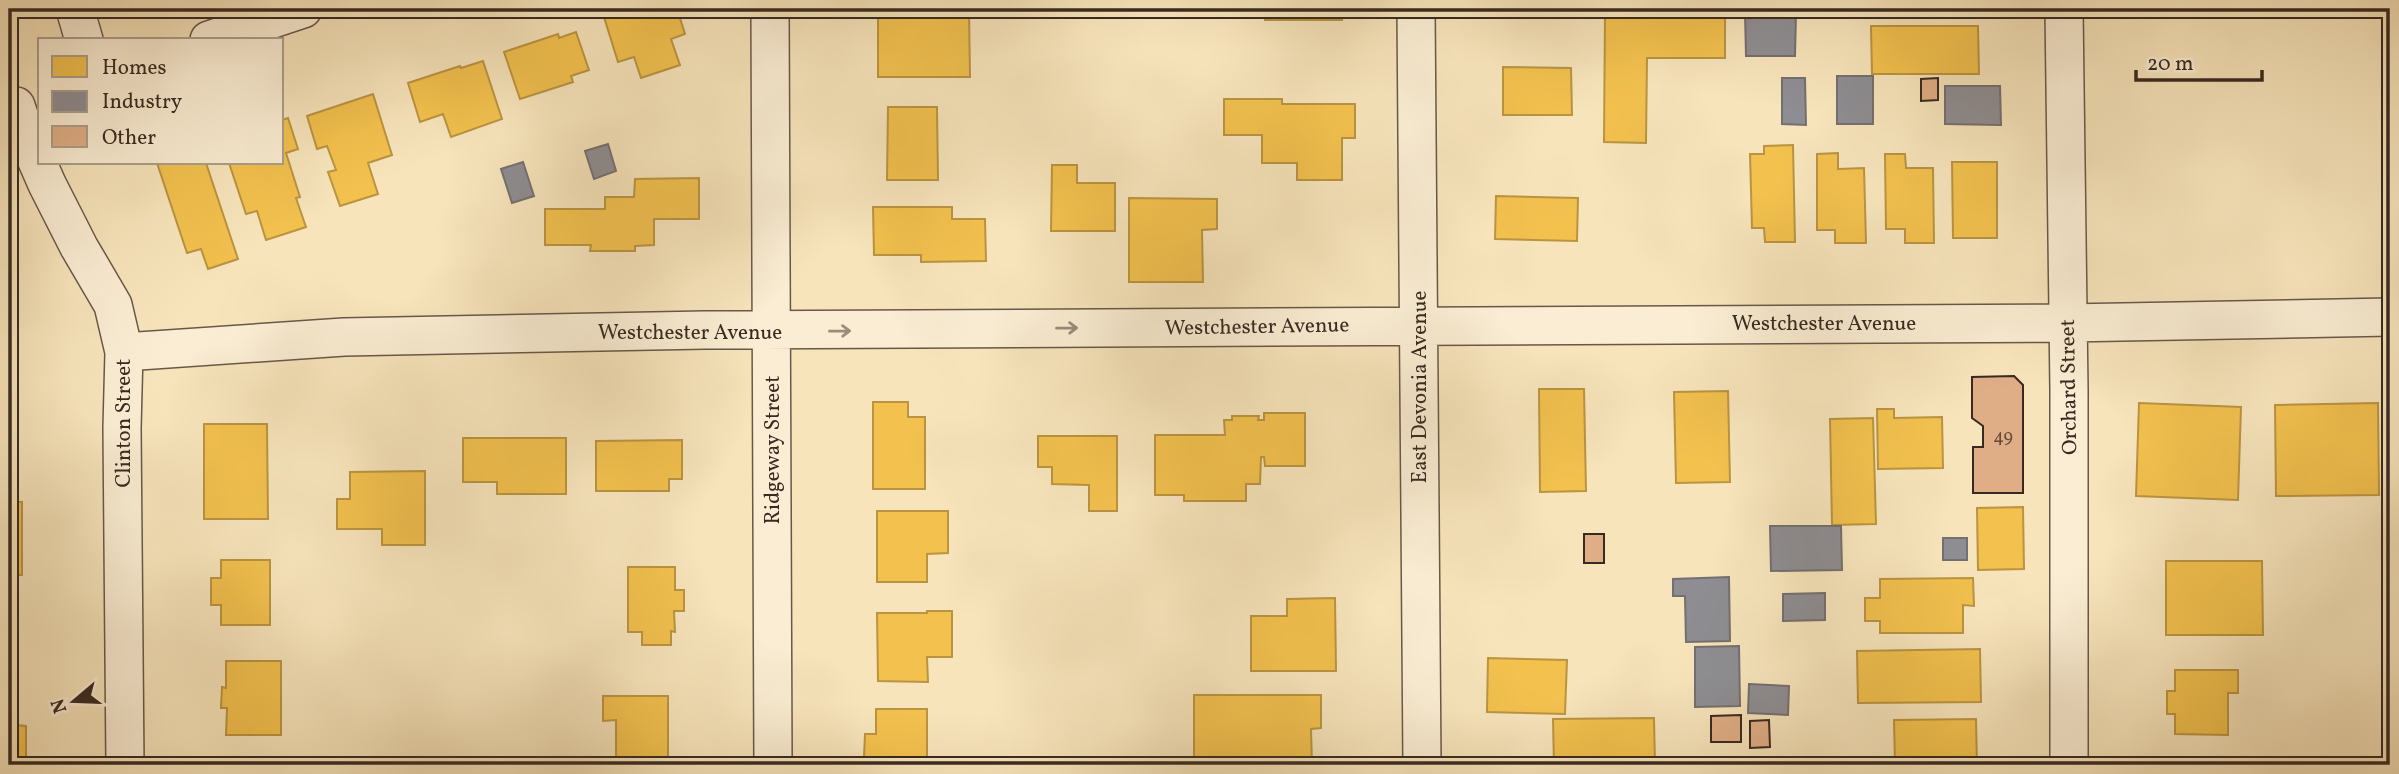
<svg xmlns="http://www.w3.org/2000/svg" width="2399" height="774" viewBox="0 0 2399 774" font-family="Vollkorn,serif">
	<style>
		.homes { fill: #f2c14e; stroke: #ba9440; stroke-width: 2 }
		.industry { fill: #8d8d92; stroke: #746f70; stroke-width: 2 }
		.building { fill: #e0ae86; stroke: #382a21; stroke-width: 2 }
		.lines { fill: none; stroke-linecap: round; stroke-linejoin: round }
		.minor-casing { stroke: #685848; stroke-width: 40 }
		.minor { stroke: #faedd3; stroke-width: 37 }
		.oneway { stroke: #998c7a }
		.labels { text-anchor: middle; stroke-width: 7; stroke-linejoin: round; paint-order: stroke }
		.number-label { font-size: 18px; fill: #624b3a }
		.street-label { font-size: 21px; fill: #382a21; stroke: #faedd3 }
	</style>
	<rect width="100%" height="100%" fill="#f7e4bb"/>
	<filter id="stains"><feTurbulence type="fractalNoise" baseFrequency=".00286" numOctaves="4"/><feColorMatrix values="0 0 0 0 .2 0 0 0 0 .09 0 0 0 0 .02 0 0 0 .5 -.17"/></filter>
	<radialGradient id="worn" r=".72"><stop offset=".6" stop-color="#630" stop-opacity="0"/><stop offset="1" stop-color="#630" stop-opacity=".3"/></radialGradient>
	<path class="homes" d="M 622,9 L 677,9 L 685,34 L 671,39 L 680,65 L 641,78 L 634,57 L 618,62 L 604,17 L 622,10 Z
		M 878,9 L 969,9 L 970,77 L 878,77 Z
		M 1265,9 L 1342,9 L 1342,20 L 1265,20 Z
		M 1605,10 L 1725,11 L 1725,58 L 1647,58 L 1646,143 L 1604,142 Z
		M 1871,26 L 1978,26 L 1979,74 L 1872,74 Z
		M 576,32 L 589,70 L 571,76 L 573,82 L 520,99 L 504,52 L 558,34 L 559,38 Z
		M 483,61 L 502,119 L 451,137 L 443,114 L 420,122 L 408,83 L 460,66 L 461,68 Z
		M 1503,67 L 1571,68 L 1572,115 L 1503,115 Z
		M 373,94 L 392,155 L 368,163 L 378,194 L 340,206 L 328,172 L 336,170 L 327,146 L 317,149 L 307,116 Z
		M 1224,99 L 1282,99 L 1282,104 L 1355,104 L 1355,138 L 1342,138 L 1342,180 L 1297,180 L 1297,163 L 1262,163 L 1262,135 L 1224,135 Z
		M 888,107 L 937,107 L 938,180 L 887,180 Z
		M 288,118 L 298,149 L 286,153 L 300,197 L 296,198 L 306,227 L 266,240 L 257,211 L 246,214 L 229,163 L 282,163 L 282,120 Z
		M 1793,145 L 1795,242 L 1765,242 L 1764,228 L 1752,228 L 1750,154 L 1764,154 L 1764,146 Z
		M 1838,153 L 1838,169 L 1864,168 L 1866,243 L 1835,243 L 1835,230 L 1817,230 L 1817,154 Z
		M 1885,154 L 1905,154 L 1906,168 L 1933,168 L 1934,243 L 1905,243 L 1905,229 L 1886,229 Z
		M 1952,162 L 1997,162 L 1997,238 L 1953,238 Z
		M 157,163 L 206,163 L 238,259 L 208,269 L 201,249 L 187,253 Z
		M 1052,165 L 1077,165 L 1077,183 L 1115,183 L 1115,231 L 1051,231 Z
		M 699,178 L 699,219 L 654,219 L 654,245 L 635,246 L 635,251 L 590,251 L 591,245 L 545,245 L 545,209 L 605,209 L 605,197 L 634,197 L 635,179 Z
		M 1496,196 L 1578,198 L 1577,241 L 1495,239 Z
		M 1129,198 L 1217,199 L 1217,229 L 1202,230 L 1203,282 L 1129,282 Z
		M 873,207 L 952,207 L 952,219 L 985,219 L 986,261 L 921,262 L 921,255 L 874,255 Z
		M 1539,389 L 1584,389 L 1586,491 L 1540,492 Z
		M 1728,391 L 1730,482 L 1676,483 L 1674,392 Z
		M 873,402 L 908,402 L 908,417 L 925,417 L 925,489 L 873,489 Z
		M 2139,403 L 2241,407 L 2238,500 L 2136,496 Z
		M 2378,403 L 2379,495 L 2276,496 L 2275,405 Z
		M 9,406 L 16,406 L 16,476 L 9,476 Z
		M 1877,409 L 1894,409 L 1894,418 L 1942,417 L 1943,468 L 1878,469 Z
		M 1264,413 L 1305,413 L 1305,466 L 1265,466 L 1264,457 L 1261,457 L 1260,484 L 1246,484 L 1246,501 L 1184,501 L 1184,495 L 1155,495 L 1155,435 L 1225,435 L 1224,420 L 1232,420 L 1232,416 L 1259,416 L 1258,420 L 1264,420 Z
		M 1873,418 L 1876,524 L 1832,525 L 1830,419 Z
		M 204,424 L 267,424 L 268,519 L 204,519 Z
		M 1038,436 L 1117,436 L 1117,511 L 1089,511 L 1089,485 L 1052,484 L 1052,467 L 1038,467 Z
		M 463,438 L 566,438 L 566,494 L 497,494 L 497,482 L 463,482 Z
		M 682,440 L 682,479 L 669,479 L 669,491 L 596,491 L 596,441 Z
		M 425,471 L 425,545 L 382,545 L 382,529 L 337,529 L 337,499 L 350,499 L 350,472 Z
		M 9,502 L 22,502 L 22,575 L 9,575 Z
		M 2023,507 L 2024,569 L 1978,570 L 1977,508 Z
		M 877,511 L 948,511 L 948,553 L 927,554 L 927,582 L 877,582 Z
		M 221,560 L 270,560 L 270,625 L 221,625 L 221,605 L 211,605 L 211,578 L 221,578 Z
		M 2166,561 L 2262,561 L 2263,635 L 2166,635 Z
		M 628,567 L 675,567 L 675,590 L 684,590 L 684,611 L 674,611 L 675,632 L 671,631 L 671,645 L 642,645 L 642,632 L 628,632 Z
		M 1973,578 L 1974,606 L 1963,605 L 1963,633 L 1880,633 L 1880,621 L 1865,621 L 1865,598 L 1880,598 L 1880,579 Z
		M 9,598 L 18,598 L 17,625 L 9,625 Z
		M 1335,598 L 1336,671 L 1251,671 L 1251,616 L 1287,616 L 1287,599 Z
		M 927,611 L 952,611 L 952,657 L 927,657 L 928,682 L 878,681 L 877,613 L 927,613 Z
		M 1980,649 L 1981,702 L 1858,703 L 1857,651 Z
		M 1488,658 L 1567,660 L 1565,714 L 1487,712 Z
		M 226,661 L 281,661 L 281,735 L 226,735 L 227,708 L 221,708 L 222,687 L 226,688 Z
		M 2175,670 L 2238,670 L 2238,693 L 2228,693 L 2228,735 L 2175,734 L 2175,714 L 2167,714 L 2167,691 L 2175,691 Z
		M 9,693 L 16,693 L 16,725 L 26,726 L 26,765 L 9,765 Z
		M 1194,695 L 1321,695 L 1321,728 L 1311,729 L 1312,765 L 1194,765 Z
		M 603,696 L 668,696 L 668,765 L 616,765 L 616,720 L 603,721 Z
		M 876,709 L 927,709 L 927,765 L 876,765 L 876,757 L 864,757 L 865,734 L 876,734 Z
		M 1654,718 L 1655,765 L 1554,765 L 1553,719 Z
		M 1976,719 L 1977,765 L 1895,765 L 1894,720 Z"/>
	<path class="industry" d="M 1745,13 L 1796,13 L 1795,56 L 1746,56 Z
		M 1837,76 L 1873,76 L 1873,124 L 1837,124 Z
		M 1782,78 L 1805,78 L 1806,125 L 1782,124 Z
		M 1945,86 L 2000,86 L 2001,125 L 1945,124 Z
		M 608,144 L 616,171 L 594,179 L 585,151 Z
		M 523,162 L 534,196 L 512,203 L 501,169 Z
		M 1770,526 L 1841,526 L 1842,570 L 1771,571 Z
		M 1943,538 L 1967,538 L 1967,560 L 1943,560 Z
		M 1729,577 L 1730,641 L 1686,642 L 1685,596 L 1673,596 L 1673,579 Z
		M 1825,593 L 1825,620 L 1783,621 L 1783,594 Z
		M 1739,646 L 1740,706 L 1695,707 L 1695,647 Z
		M 1749,684 L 1789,686 L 1788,715 L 1748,713 Z"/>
	<path class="building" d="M 1938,78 L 1938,100 L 1921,101 L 1921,79 Z
		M 2014,376 L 2023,385 L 2023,493 L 1973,493 L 1973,447 L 1983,447 L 1983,426 L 1972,418 L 1972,377 Z
		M 1584,534 L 1604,534 L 1604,563 L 1584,563 Z
		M 1741,715 L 1741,742 L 1711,742 L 1711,716 Z
		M 1769,720 L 1770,747 L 1750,748 L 1750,721 Z"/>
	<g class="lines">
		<defs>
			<path id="minor" d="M 75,9 L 84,40
				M 770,9 L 773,765
				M 1416,9 L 1422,765
				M 2064,9 L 2069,390 L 2069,765
				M 209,40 L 303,9
				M 16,106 L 26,136 L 47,184 L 79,247 L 113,305 L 124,352 L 122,428 L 125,765
				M 124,352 L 344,337 L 705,330 L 2067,323 L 2390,317"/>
		</defs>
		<use href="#minor" class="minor-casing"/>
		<use href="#minor" class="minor"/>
	</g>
	<defs><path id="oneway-shaft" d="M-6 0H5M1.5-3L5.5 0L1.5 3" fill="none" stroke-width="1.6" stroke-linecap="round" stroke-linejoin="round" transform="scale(1.75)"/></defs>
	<g class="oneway">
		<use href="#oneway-shaft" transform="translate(1067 328) rotate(-1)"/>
		<use href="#oneway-shaft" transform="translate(840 331) rotate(-1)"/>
	</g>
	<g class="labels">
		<g class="number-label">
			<text x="2003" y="442">49</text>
		</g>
		<g class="street-label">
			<text x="1824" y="330">Westchester Avenue</text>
			<text transform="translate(1257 326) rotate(-1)" y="7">Westchester Avenue</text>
			<text x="690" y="339">Westchester Avenue</text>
			<text transform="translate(1419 387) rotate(-90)" y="7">East Devonia Avenue</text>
			<text transform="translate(2068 387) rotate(-91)" y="7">Orchard Street</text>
			<text transform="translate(123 423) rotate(-90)" y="7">Clinton Street</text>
			<text transform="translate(772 450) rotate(-90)" y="7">Ridgeway Street</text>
		</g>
	</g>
	<rect width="2399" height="774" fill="none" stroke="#f7e4bb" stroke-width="35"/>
	<rect x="10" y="10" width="2378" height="753" fill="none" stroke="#382a21" stroke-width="3.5"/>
	<rect x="18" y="18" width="2364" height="739" fill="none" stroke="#382a21" stroke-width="2"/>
	<rect x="38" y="38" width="245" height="126" fill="#faedd3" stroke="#ac9f8c" stroke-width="2"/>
	<rect x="52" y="56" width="35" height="21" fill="#f2c14e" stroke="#ac9f8c" stroke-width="2"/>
	<text x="102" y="74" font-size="21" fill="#382a21">Homes</text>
	<rect x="52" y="91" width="35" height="21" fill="#8d8d92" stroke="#ac9f8c" stroke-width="2"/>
	<text x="102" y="108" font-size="21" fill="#382a21">Industry</text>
	<rect x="52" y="126" width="35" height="21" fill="#e0ae86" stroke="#ac9f8c" stroke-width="2"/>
	<text x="102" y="144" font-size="21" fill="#382a21">Other</text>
	<g transform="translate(74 701) rotate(251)" stroke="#faedd3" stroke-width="5" paint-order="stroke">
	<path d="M0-5L12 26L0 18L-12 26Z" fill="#382a21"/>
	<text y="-10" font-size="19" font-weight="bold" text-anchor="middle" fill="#382a21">N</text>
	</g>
	<path d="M2136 70v10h126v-10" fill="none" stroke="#382a21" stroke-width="3.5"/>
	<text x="2147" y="70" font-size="21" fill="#382a21" stroke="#faedd3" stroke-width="5" paint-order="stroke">20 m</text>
	<rect width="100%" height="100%" filter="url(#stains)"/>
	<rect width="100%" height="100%" fill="url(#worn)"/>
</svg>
